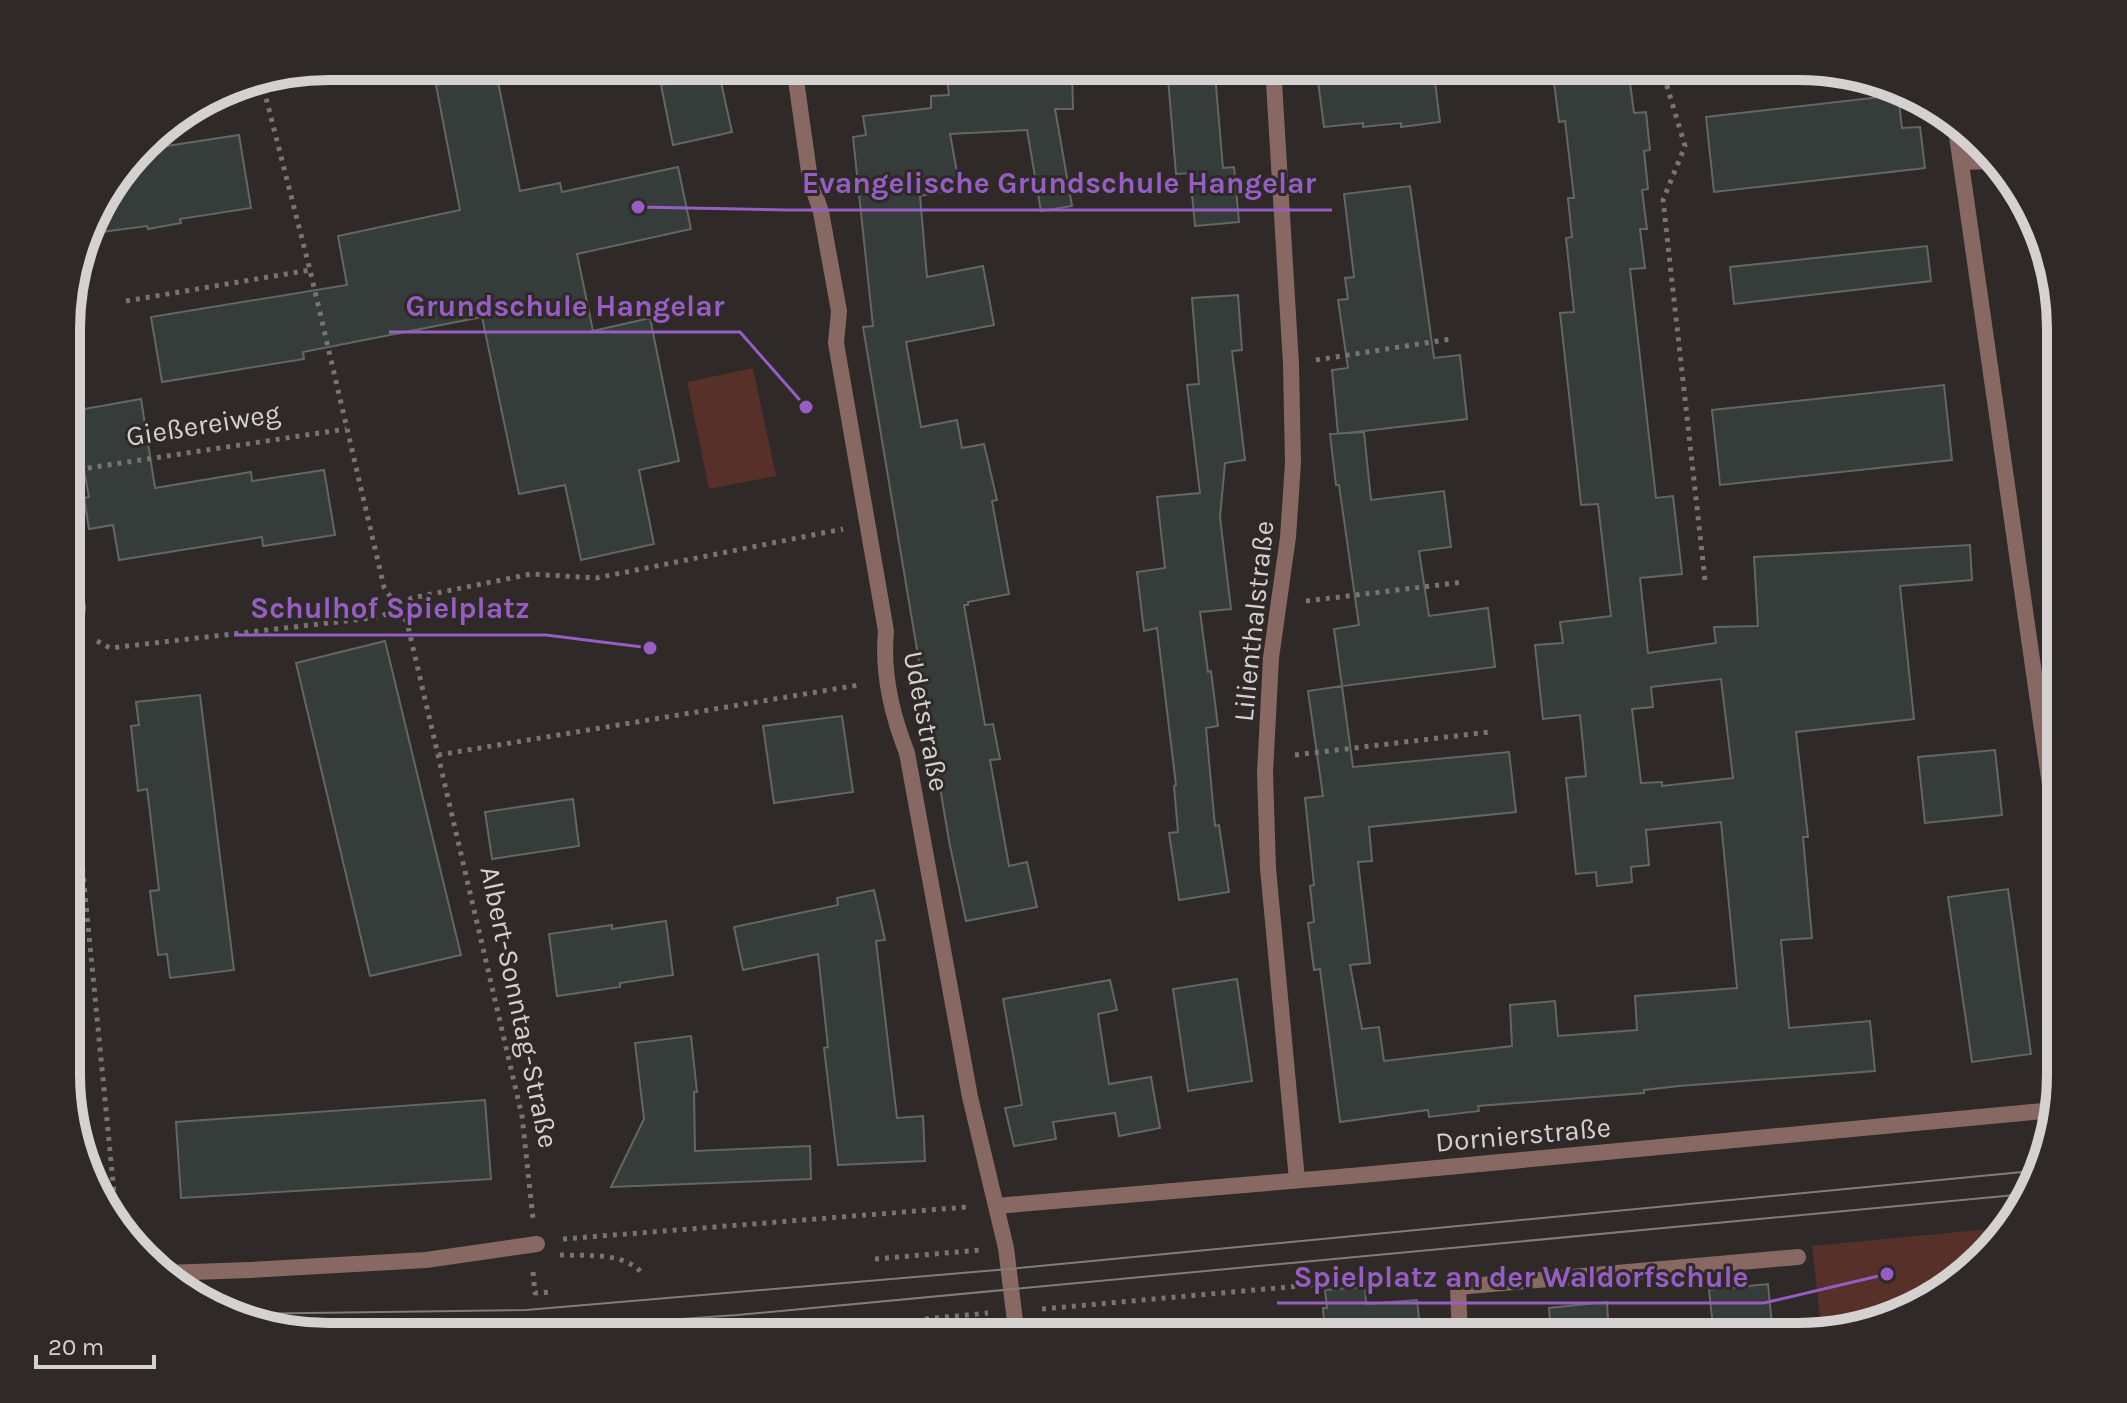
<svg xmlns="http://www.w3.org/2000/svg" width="2127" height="1403" viewBox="0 0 2127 1403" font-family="Karla,sans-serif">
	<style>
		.green { fill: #563029 }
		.building { fill: #363c39; stroke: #626765; stroke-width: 2; fill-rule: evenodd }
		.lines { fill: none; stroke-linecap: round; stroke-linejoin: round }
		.path { stroke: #797474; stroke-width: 5; stroke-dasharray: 4 6; stroke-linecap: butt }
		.lane { stroke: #886862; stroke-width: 16 }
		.street { stroke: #886862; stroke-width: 16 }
		.tram { stroke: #817b7b; stroke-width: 2 }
		.labels { text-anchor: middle; stroke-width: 6; stroke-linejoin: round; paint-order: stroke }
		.street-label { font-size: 28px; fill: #d5d1d1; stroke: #2f2928 }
		.rim { fill: none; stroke: #d5d1d1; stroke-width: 10 }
		.leader { fill: none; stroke: #965ec4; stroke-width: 3 }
		.callout-dot { fill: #965ec4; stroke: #2f2928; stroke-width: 3 }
		.callout-label { font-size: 30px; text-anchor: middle; font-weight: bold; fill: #965ec4; stroke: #2f2928; stroke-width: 6; stroke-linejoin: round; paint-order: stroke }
	</style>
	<rect width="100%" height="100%" fill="#2f2928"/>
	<path class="green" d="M 753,368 L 776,476 L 709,489 L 687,382 Z
		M 2010,1227 L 1929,1302 L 1822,1334 L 1812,1246 Z"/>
	<path class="building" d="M 1316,66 L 1433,66 L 1440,122 L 1401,127 L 1401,123 L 1363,127 L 1363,123 L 1324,127 Z
		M 1552,66 L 1610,66 L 1611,77 L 1629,75 L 1634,113 L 1646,112 L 1650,150 L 1644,151 L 1648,189 L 1642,190 L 1647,229 L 1640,229 L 1645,268 L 1630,269 L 1656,498 L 1673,496 L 1682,574 L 1640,578 L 1648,653 L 1716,643 L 1714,627 L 1758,626 L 1754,557 L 1970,545 L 1972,580 L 1900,586 L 1914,719 L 1796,732 L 1808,837 L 1803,837 L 1812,938 L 1781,940 L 1789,1028 L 1870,1021 L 1875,1071 L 1679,1086 L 1644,1090 L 1644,1093 L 1478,1106 L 1479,1111 L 1429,1117 L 1428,1110 L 1340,1122 L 1320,969 L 1314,970 L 1308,923 L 1314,922 L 1310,886 L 1314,885 L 1305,798 L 1323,796 L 1308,691 L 1342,686 L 1334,629 L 1359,625 L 1339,485 L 1336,485 L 1330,434 L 1364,432 L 1371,500 L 1444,491 L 1451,547 L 1419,551 L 1429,616 L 1488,608 L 1495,667 L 1342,686 L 1353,767 L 1509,752 L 1516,812 L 1369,827 L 1372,861 L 1358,862 L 1370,963 L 1350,965 L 1362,1029 L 1379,1027 L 1384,1061 L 1512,1046 L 1510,1005 L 1555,1001 L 1558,1036 L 1637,1030 L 1635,996 L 1737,988 L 1721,822 L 1646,830 L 1649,865 L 1631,867 L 1632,882 L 1597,886 L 1596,872 L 1576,874 L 1566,778 L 1586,776 L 1580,715 L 1543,719 L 1535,645 L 1563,643 L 1560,622 L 1611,616 L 1598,504 L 1581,505 L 1577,467 L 1560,313 L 1574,312 L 1566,238 L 1572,237 L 1568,198 L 1574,198 L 1565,121 L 1559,122 ZM 1721,679 L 1733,778 L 1662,786 L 1662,782 L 1641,783 L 1632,709 L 1653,707 L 1651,687 Z
		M 1066,70 L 1072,71 L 1073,109 L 1055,109 L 1072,206 L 1041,211 L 1027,130 L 950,134 L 960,188 L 920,196 L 927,277 L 983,266 L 994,325 L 906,342 L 921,427 L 957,420 L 962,448 L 984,444 L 997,500 L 992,501 L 1009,594 L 968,602 L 968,605 L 964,605 L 985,725 L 993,724 L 1000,759 L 990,760 L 1009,866 L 1027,862 L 1037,907 L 966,921 L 949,841 L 863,327 L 873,326 L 853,137 L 866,135 L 863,116 L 931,108 L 931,96 L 949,95 L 947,78 Z
		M 496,72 L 520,191 L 560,183 L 562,192 L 678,167 L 691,229 L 577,254 L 593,331 L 650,318 L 679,461 L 639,470 L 654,544 L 581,560 L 565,485 L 519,494 L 482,317 L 303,352 L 304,359 L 162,382 L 151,317 L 347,285 L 338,236 L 460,210 L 436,85 Z
		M 719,73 L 732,132 L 673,145 L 661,85 Z
		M 1215,74 L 1223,168 L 1234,167 L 1239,222 L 1195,226 L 1190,173 L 1176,174 L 1168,78 Z
		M 1898,95 L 1902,128 L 1920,127 L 1925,168 L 1714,192 L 1706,117 Z
		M 239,135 L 251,208 L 180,219 L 181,223 L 148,229 L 147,226 L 86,234 L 93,212 L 141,150 Z
		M 1410,186 L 1434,358 L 1460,355 L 1467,419 L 1338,434 L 1332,370 L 1348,368 L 1338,300 L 1348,299 L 1345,278 L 1354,277 L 1344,194 Z
		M 1927,246 L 1931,281 L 1734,304 L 1730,267 Z
		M 1238,295 L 1242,350 L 1232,351 L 1245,460 L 1225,463 L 1220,517 L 1231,609 L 1200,612 L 1208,672 L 1211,671 L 1218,726 L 1206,728 L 1215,826 L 1219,825 L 1229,892 L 1179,900 L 1169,833 L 1178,832 L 1174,786 L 1176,785 L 1157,628 L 1144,631 L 1137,572 L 1165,568 L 1157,497 L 1200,493 L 1187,385 L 1199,384 L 1192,298 Z
		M 1944,385 L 1952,460 L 1720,485 L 1712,410 Z
		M 141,399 L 155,488 L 251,472 L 252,481 L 324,470 L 335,535 L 263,546 L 262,537 L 119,560 L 113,525 L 89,529 L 84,498 L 89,497 L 73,411 Z
		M 385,641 L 461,955 L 370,976 L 296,663 Z
		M 200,695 L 234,970 L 170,978 L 167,954 L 158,955 L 150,891 L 159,890 L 150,813 L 147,789 L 138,791 L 131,726 L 139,725 L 136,702 Z
		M 842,716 L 853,792 L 774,803 L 763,726 Z
		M 1995,750 L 2002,815 L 1925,823 L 1918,757 Z
		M 573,799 L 579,846 L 492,859 L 485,812 Z
		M 2008,889 L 2031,1054 L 1972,1062 L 1948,897 Z
		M 874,890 L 885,940 L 876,941 L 897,1118 L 923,1116 L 925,1161 L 838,1165 L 824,1048 L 828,1047 L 818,954 L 743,970 L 734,927 L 838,905 L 837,898 Z
		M 666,921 L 673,975 L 620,983 L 620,987 L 557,996 L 549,934 L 612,925 L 612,929 Z
		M 1237,979 L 1252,1081 L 1188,1091 L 1173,989 Z
		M 1110,980 L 1117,1010 L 1098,1014 L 1109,1084 L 1151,1077 L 1160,1128 L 1119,1136 L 1115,1113 L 1053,1122 L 1056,1139 L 1014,1146 L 1005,1108 L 1022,1105 L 1003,999 Z
		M 691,1036 L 697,1092 L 694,1092 L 695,1151 L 810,1146 L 811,1179 L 611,1187 L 644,1119 L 635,1043 Z
		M 485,1100 L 491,1179 L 181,1198 L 176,1122 Z
		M 1768,1284 L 1773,1336 L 1714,1336 L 1709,1290 Z
		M 1365,1287 L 1366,1304 L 1417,1300 L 1421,1337 L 1325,1337 L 1323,1308 L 1327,1308 L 1325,1290 Z
		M 1607,1302 L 1609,1337 L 1551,1337 L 1549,1308 Z"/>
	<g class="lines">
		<path class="path" d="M 1661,66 L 1685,146 L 1663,200 L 1705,580
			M 259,80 L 264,90 L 310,270 L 384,587 L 407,622 L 522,1116 L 533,1219
			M 126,301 L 310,270
			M 1316,360 L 1451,339
			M 68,471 L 346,429
			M 1306,601 L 1464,582
			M 97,641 L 110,648 L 381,617 L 412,598 L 531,574 L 596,578 L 843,529
			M 68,719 L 117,1223
			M 438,755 L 859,685
			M 1295,755 L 1489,732
			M 563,1239 L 967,1207
			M 560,1255 C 586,1256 624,1252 642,1273
			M 875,1259 L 981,1250
			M 533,1272 L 535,1293 L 553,1292
			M 1042,1309 L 1434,1274
			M 925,1319 L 988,1313
			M 811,1336 L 811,1337"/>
		<path class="lane" d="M 1458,1287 L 1798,1257"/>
		<path class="street" d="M 794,66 L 810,179 L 821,212 L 839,311 L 836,343 L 886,631 C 882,672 892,715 907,753 L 970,1097 L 1006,1248 L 1017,1337
			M 1273,66 L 1291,364 L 1293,463 L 1288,537 L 1271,658 L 1265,773 L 1268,868 L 1297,1180
			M 1955,122 L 2060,855
			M 1961,162 L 1992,161
			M 68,542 L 78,608 L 75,628 L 68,636
			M 996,1206 L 1362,1175 L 2054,1110
			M 164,1273 L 250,1270 L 426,1260 L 537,1244
			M 1458,1287 L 1460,1337"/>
		<path class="tram" d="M 227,1314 L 526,1310 L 1009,1269 L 2033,1171
			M 340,1337 L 527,1330 L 737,1315 L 2026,1194"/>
	</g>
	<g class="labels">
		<g class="street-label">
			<text transform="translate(203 424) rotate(-9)" y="10">Gießereiweg</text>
			<text transform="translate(1253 621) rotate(-84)" y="10">Lilienthalstraße</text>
			<text transform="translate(927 721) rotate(79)" y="10">Udetstraße</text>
			<text transform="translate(520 1007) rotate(78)" y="10">Albert-Sonntag-Straße</text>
			<text transform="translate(1523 1134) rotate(-5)" y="10">Dornierstraße</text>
		</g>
	</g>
	<path d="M0 0H2127V1403H0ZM329 80H1798A249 249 0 0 1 2047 329V1074A249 249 0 0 1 1798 1323H329A249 249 0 0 1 80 1074V329A249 249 0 0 1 329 80Z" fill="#2f2928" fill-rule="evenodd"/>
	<path class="rim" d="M329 80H1798A249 249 0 0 1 2047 329V1074A249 249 0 0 1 1798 1323H329A249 249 0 0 1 80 1074V329A249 249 0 0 1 329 80Z"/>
	<path class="leader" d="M638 207L786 210H1332M806 407L740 332H389M650 648L546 635H234M1887 1274L1764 1303H1277"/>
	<g class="callout-dot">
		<circle cx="638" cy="207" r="8"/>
		<circle cx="806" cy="407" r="8"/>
		<circle cx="650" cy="648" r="8"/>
		<circle cx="1887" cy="1274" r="8"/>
	</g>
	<g class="callout-label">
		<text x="1059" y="193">Evangelische Grundschule Hangelar</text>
		<text x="565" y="316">Grundschule Hangelar</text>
		<text x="390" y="618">Schulhof Spielplatz</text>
		<text x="1521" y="1287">Spielplatz an der Waldorfschule</text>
	</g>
	<path d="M36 1355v12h118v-12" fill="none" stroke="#d5d1d1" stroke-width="4"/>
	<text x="48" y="1355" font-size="24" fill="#d5d1d1" stroke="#2f2928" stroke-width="6" paint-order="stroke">20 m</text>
</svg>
